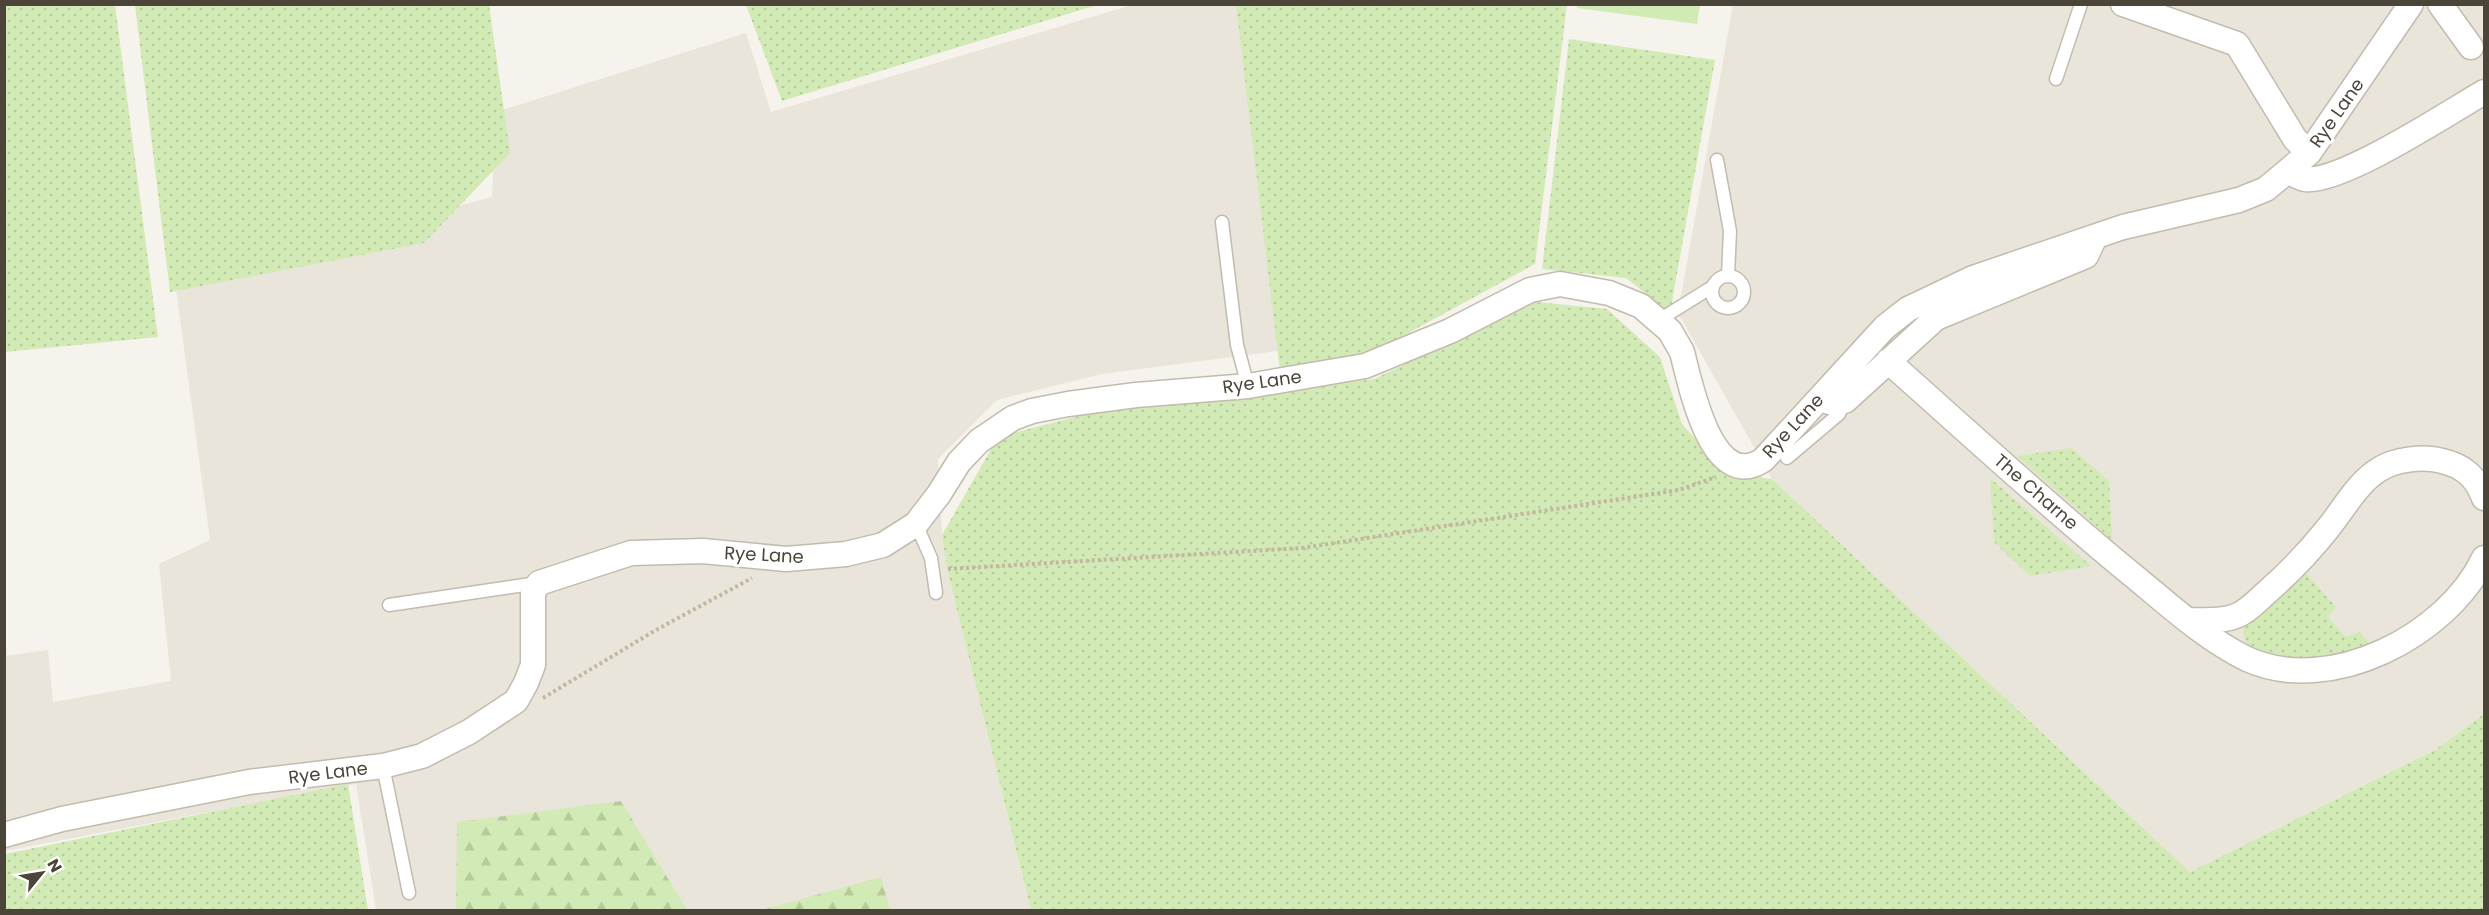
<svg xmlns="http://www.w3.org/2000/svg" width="2489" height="915" viewBox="0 0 2489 915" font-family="Poppins,sans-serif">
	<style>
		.residential { fill: #eae5da }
		.grass { fill: url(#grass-dots) }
		.forest { fill: url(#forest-firs) }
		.green { fill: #d2eab5 }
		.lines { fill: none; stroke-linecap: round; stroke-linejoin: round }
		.service-casing { stroke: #c2bbae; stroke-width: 15 }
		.minor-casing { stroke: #c2bbae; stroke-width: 27 }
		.path { stroke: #c4b79f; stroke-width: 4; stroke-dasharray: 3 3; stroke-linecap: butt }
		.service { stroke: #fff; stroke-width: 12 }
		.minor { stroke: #fff; stroke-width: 24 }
		.labels { text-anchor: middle; stroke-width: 6; stroke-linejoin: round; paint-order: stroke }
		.street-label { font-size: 18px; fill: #4b4439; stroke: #fff }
	</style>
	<defs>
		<pattern id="grass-dots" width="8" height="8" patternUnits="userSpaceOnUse" patternTransform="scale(1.5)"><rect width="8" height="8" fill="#d2eab5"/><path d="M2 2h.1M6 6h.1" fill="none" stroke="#b6ca9c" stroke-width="1.8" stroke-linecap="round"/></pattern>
		<pattern id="forest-firs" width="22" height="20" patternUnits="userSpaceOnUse" patternTransform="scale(1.5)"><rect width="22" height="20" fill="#d2eab5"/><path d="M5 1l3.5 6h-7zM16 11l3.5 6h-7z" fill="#b6ca9c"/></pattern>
	</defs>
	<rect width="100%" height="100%" fill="#f6f3ec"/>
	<path class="residential" d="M 1132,5 L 1263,5 L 1292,349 L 1102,374 L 997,400 L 938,459 L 942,535 L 947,569 L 1031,910 L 376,910 L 356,784 L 5,851 L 4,656 L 48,650 L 53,702 L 171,681 L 159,564 L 210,540 L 175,282 L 492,197 L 496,112 L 746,33 L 771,112 Z
		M 1733,5 L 2484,5 L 2484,714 L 2435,750 L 2190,872 L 1772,479 L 1678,313 Z"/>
	<path class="grass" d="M 5,4 L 115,5 L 158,337 L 5,352 Z
		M 135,5 L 489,5 L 510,153 L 424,243 L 170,292 Z
		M 746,5 L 746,4 L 1097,5 L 782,101 Z
		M 1236,5 L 1567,5 L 1535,264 L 1366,356 L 1280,371 Z
		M 1569,39 L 1715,60 L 1670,313 L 1626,278 L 1542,269 Z
		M 1536,302 L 1607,309 L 1660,357 L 1682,424 L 1726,473 L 1772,479 L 2190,872 L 2435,750 L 2484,714 L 2484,910 L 1031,910 L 947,569 L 942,535 L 998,437 L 1094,412 L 1374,379 Z
		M 2071,448 L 2109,481 L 2112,540 L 2017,456 Z
		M 1990,478 L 2091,566 L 2030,576 L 1994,542 Z
		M 2305,572 L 2336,607 L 2328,617 L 2345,637 L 2359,632 L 2373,647 C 2335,656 2301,665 2263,652 C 2249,647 2242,641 2243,626 L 2274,603 Z
		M 348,784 L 368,910 L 5,910 L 5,854 Z"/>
	<path class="forest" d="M 621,801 L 687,910 L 456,910 L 457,822 Z
		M 881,877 L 890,910 L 762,910 Z"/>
	<path class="green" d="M 1578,4 L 1700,4 L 1700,5 L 1697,24 L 1577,8 Z"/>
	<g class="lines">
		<defs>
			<path id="service" d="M 2056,79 L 2081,4
				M 1717,160 L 1730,231 L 1728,276
				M 1222,222 L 1237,345 L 1248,386
				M1712 292a16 16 0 1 1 32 0a16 16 0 1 1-32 0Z
				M 1659,320 L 1712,287
				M 1787,458 L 1839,414 L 1845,401
				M 916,524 L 931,558 L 936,593
				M 389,605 L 538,583
				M 383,766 L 409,893"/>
			<path id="minor" d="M 2123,4 L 2237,44 L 2295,139 L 2309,153
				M 2440,4 L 2471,47
				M 2288,171 C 2293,174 2299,178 2305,179 C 2340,184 2450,112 2484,92
				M 1888,361 C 1968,432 2047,505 2130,573 C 2167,603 2204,638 2247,659 C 2330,697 2448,635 2484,558
				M 1819,399 L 1829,402 L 1845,401 L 1936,318 L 2086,256 L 2095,237
				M 2188,620 C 2203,620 2224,622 2238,615 C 2248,611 2258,600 2266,593 C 2290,572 2310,551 2329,527 C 2345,507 2358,482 2380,469 C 2396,459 2424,456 2442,461 C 2464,466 2476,477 2484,498
				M 4,835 L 62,819 L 249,782 L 383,766 L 422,756 L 469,732 L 516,701 L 526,683 L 533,665 L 533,592 L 539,583 L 631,553 L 703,551 L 786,559 L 846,554 L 883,545 L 916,524 L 939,494 L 959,462 L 979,441 L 1013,418 L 1032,411 L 1068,404 L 1136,395 L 1248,386 L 1365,366 L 1450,331 L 1530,290 L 1560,284 L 1609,293 L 1641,306 L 1670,331 L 1682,352 C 1690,382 1711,494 1763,460 L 1885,327 L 1908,309 L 1973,278 L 2123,227 L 2239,200 L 2266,189 L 2309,153 L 2411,4"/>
		</defs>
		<use href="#service" class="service-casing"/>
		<use href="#minor" class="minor-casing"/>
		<path class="path" d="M 948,569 L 1302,548 L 1679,490 L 1716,477
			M 543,698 L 656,630 L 752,578"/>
		<use href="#service" class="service"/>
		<use href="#minor" class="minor"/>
	</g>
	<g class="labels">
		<g class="street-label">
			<text transform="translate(2337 113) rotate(-55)" y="6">Rye Lane</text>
			<text transform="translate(1262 382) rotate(-8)" y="6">Rye Lane</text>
			<text transform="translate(1793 426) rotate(-47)" y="6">Rye Lane</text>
			<text transform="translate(2036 492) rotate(41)" y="6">The Charne</text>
			<text transform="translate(764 555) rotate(3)" y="6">Rye Lane</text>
			<text transform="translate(328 773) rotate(-7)" y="6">Rye Lane</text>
		</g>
	</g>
	<rect width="2489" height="915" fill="none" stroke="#4b4439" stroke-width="12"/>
	<g transform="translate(42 873) rotate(60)" stroke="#ffffff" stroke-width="4.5" paint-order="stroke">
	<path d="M0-4.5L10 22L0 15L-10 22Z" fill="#4b4439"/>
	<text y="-9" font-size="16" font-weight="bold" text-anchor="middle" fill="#4b4439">N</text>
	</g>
</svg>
